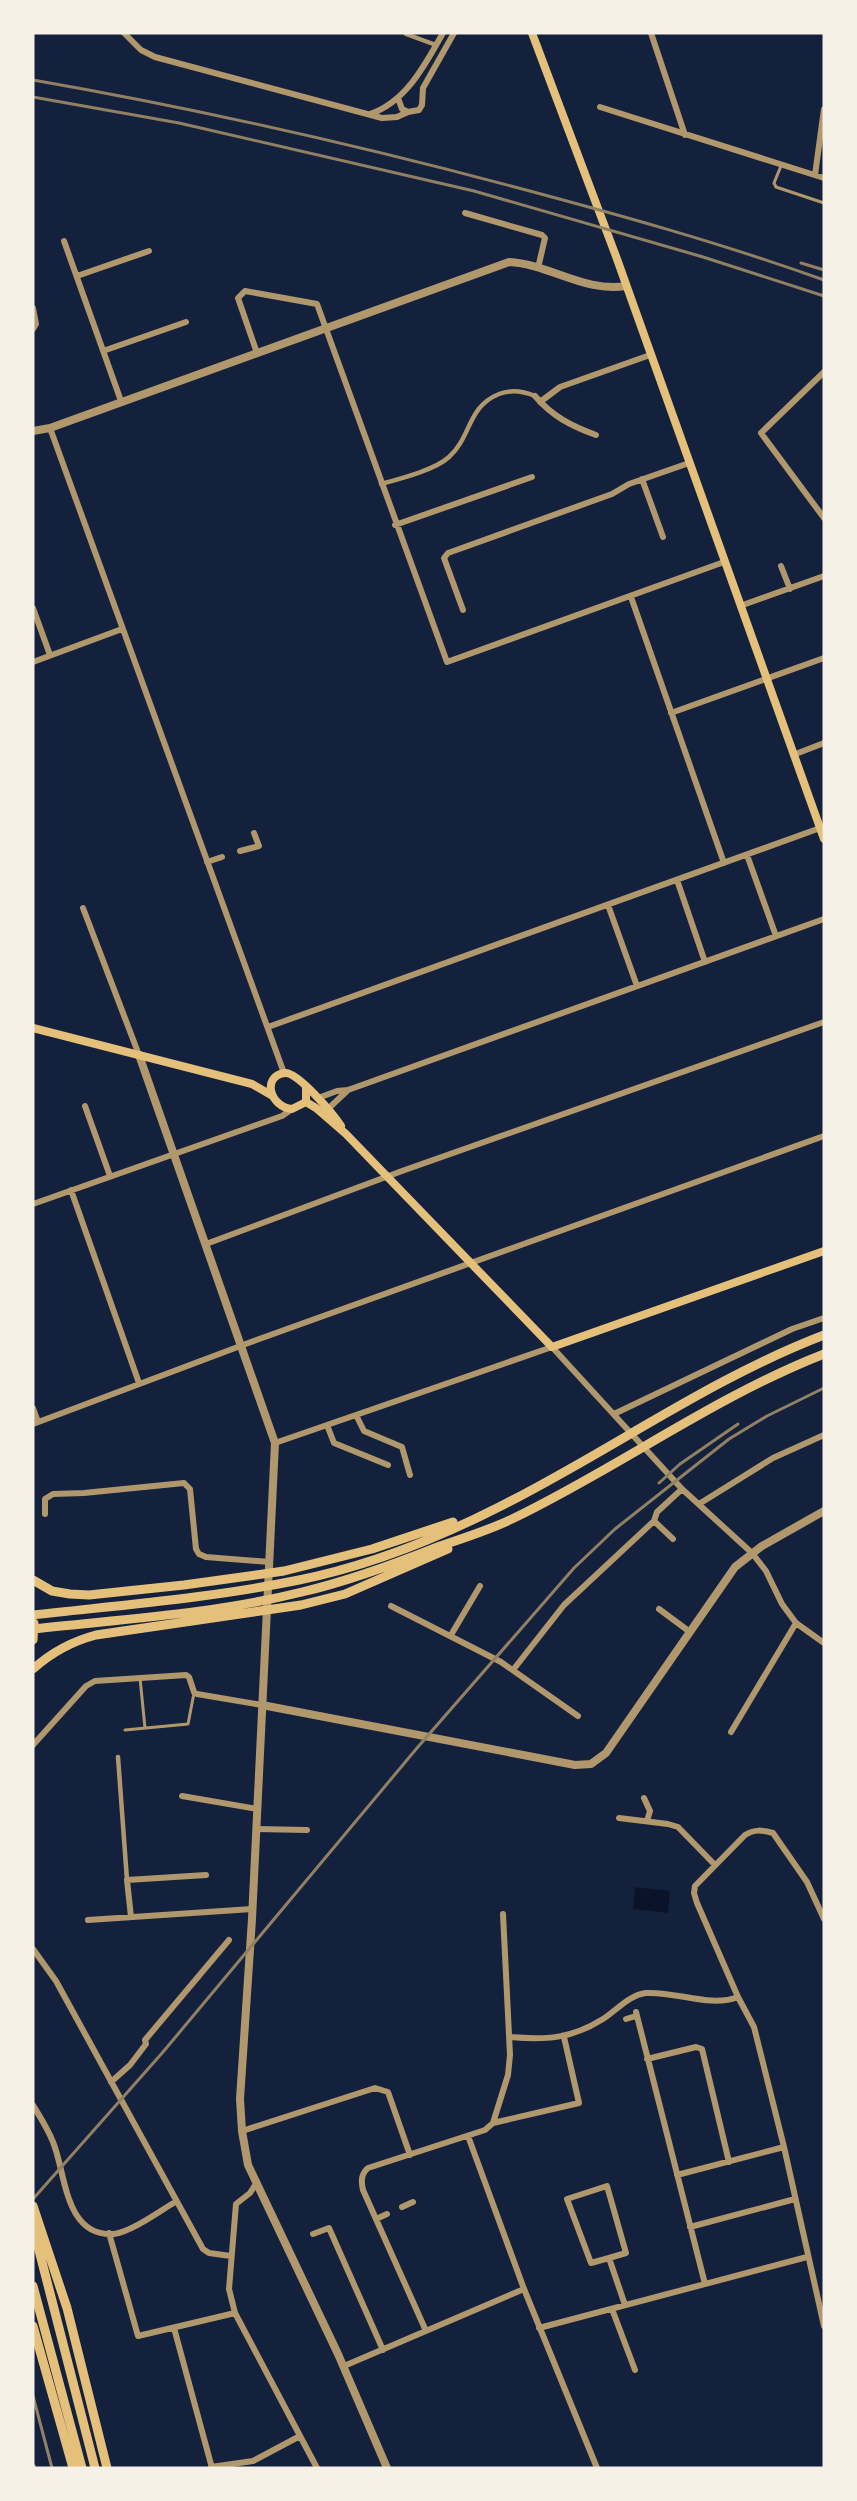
<svg xmlns="http://www.w3.org/2000/svg" width="857" height="2501" viewBox="0 0 857 2501" font-family="'Varela Round',sans-serif">
	<style>
		.water { fill: #0b132b }
		.lines { fill: none; stroke-linecap: round; stroke-linejoin: round }
		.service { stroke: #b1986c; stroke-width: 3 }
		.pedestrian { stroke: #b1986c; stroke-width: 4.5 }
		.minor { stroke: #b1986c; stroke-width: 6 }
		.tertiary { stroke: #b1986c; stroke-width: 8 }
		.secondary { stroke: #e5c07b; stroke-width: 8 }
		.trunk { stroke: #e5c07b; stroke-width: 9 }
		.rail { stroke: #918062; stroke-width: 3 }
	</style>
	<rect width="100%" height="100%" fill="#14213d"/>
	<path class="water" d="M 635,1887 L 670,1891 L 668,1913 L 633,1909 Z"/>
	<g class="lines">
		<path class="service" d="M 781,166 L 774,183 L 776,187 L 824,203
			M 140,1678 L 145,1728
			M 125,1730 L 188,1724 L 194,1693"/>
		<path class="pedestrian" d="M 406,34 L 436,45
			M 381,484 C 399,479 435,470 449,457 C 472,436 467,407 499,394 C 512,389 523,391 535,396
			M 118,1757 L 127,1880"/>
		<path class="minor" d="M 124,33 L 141,50 L 155,57 L 382,118 L 397,117 L 408,112
			M 651,33 L 685,135
			M 398,98 L 402,109 L 408,112 L 419,110 L 422,105 L 423,88 L 454,33
			M 600,107 L 824,178
			M 370,114 C 406,102 425,65 443,33
			M 815,175 L 824,109
			M 465,213 L 542,235 L 545,238 L 538,268
			M 64,241 L 121,401
			M 77,276 L 149,251
			M 33,308 L 36,324 L 33,329
			M 103,351 L 186,322
			M 257,353 L 238,298 L 245,291 L 317,304 L 447,662 L 724,562
			M 824,372 L 761,433 L 824,518
			M 535,396 C 552,416 571,426 596,435
			M 540,402 L 560,387 L 650,355
			M 50,428 L 284,1073
			M 642,479 L 663,537
			M 395,525 L 532,477
			M 781,566 L 790,589
			M 631,597 L 724,863
			M 740,606 L 824,576
			M 33,608 L 50,655
			M 463,610 L 444,558 L 448,553 L 612,494 L 629,484 L 689,463
			M 33,662 L 122,629
			M 671,713 L 824,658
			M 793,755 L 824,743
			M 240,851 L 259,846 L 254,833
			M 747,855 L 776,936
			M 207,862 L 222,857
			M 677,880 L 705,962
			M 608,905 L 637,986
			M 83,908 L 139,1055
			M 268,1027 L 823,827
			M 318,1098 L 337,1091 L 348,1090 L 824,919
			M 85,1106 L 110,1176
			M 329,1108 L 348,1090
			M 71,1190 L 139,1383
			M 33,1204 L 282,1116 L 292,1109
			M 206,1244 L 402,1171 L 824,1022
			M 33,1408 L 38,1422
			M 614,1414 L 792,1329 L 824,1318
			M 356,1415 L 364,1431 L 402,1447 L 410,1475
			M 33,1424 L 251,1342 L 824,1136
			M 327,1425 L 334,1443 L 388,1465
			M 275,1443 L 552,1347 L 682,1489 L 752,1553 L 766,1571 L 782,1604 L 796,1623 L 824,1643
			M 699,1504 L 773,1458 L 824,1435
			M 45,1514 L 45,1499 L 53,1494 L 84,1493 L 184,1483 L 190,1489 L 196,1549 L 199,1554 L 206,1557 L 270,1562
			M 654,1521 L 673,1539
			M 391,1606 L 501,1662 L 578,1716
			M 659,1609 L 690,1632
			M 451,1635 L 480,1586
			M 513,1670 L 564,1605 L 654,1521 L 657,1512 L 682,1489
			M 731,1732 L 796,1623
			M 33,1745 L 86,1686 L 95,1681 L 186,1675 L 189,1677 L 194,1692 L 197,1694 L 262,1705
			M 182,1796 L 257,1809
			M 644,1798 L 650,1811 L 647,1821
			M 619,1818 L 668,1824 L 678,1827 L 714,1864
			M 256,1829 L 307,1830
			M 131,1917 L 127,1880 L 206,1875
			M 824,1919 L 807,1882 L 773,1833 C 762,1830 755,1829 745,1835 L 695,1886 L 694,1893 L 697,1903 L 738,1997 L 754,2027 L 784,2147 L 824,2326
			M 88,1920 L 252,1909
			M 33,1949 L 56,1981 L 203,2249 L 209,2253 L 231,2256
			M 636,2012 L 705,2284
			M 626,2019 L 636,2016
			M 510,2037 C 546,2040 571,2039 603,2019 C 617,2010 629,1995 646,1993 C 676,1991 710,2008 738,1997
			M 647,2059 L 696,2047 L 702,2049 L 729,2162
			M 111,2082 L 130,2065 L 146,2044 L 145,2040 L 229,1940
			M 33,2105 C 40,2117 48,2129 53,2142 C 66,2173 64,2237 114,2234 C 131,2232 160,2211 175,2202
			M 493,2123 L 508,2075 L 510,2055 L 503,1914
			M 242,2131 L 375,2088 L 388,2092 L 410,2155
			M 468,2136 L 524,2289 L 597,2468
			M 677,2175 L 784,2147
			M 257,2182 L 250,2193 L 236,2204 L 229,2289 L 235,2313 L 317,2468
			M 402,2207 L 413,2202
			M 376,2219 L 387,2214
			M 690,2227 L 795,2199
			M 109,2233 L 138,2336 L 235,2313
			M 313,2234 L 329,2228 L 383,2350
			M 609,2258 L 626,2253 L 607,2186 L 567,2199 L 591,2263 L 609,2258 L 625,2305
			M 612,2309 L 635,2370
			M 174,2328 L 212,2468
			M 539,2328 L 807,2257
			M 426,2331 L 363,2190 C 361,2181 361,2174 368,2168 L 485,2130 L 493,2123 L 579,2103 L 564,2037
			M 344,2366 L 524,2289
			M 33,2467 L 33,2468
			M 211,2467 L 253,2461 L 300,2436"/>
		<path class="tertiary" d="M 33,431 L 50,428 L 509,262 C 549,264 585,293 626,286
			M 139,1055 L 275,1443 L 252,1919 L 240,2099 L 242,2131 L 248,2165 L 338,2354 L 387,2468
			M 262,1705 L 575,1765 L 591,1764 L 606,1753 L 735,1567 L 762,1546 L 824,1511"/>
		<path class="secondary" d="M 532,33 L 617,259 L 824,839
			M 33,1028 L 252,1084 L 271,1095
			M 306,1088 L 306,1102 L 292,1109 C 270,1107 261,1076 285,1073 C 298,1072 334,1115 341,1126
			M 306,1102 L 316,1108 L 346,1134 L 552,1347 L 824,1251"/>
		<path class="trunk" d="M 33,1580 L 52,1591 L 70,1594 L 89,1595 L 184,1585 L 284,1571 L 372,1549 L 453,1522
			M 33,1615 C 122,1605 211,1598 299,1580 C 368,1566 436,1539 499,1507 C 609,1452 709,1379 824,1335
			M 33,1629 C 123,1619 214,1614 302,1592 C 349,1581 395,1564 440,1546 C 464,1538 489,1530 512,1519 C 618,1468 714,1397 824,1354
			M 33,1640 L 34,1623
			M 33,1669 C 52,1652 73,1641 96,1635 L 301,1605 L 345,1594 L 448,1549
			M 33,2206 L 67,2308 L 107,2468
			M 33,2227 L 95,2468
			M 33,2286 L 82,2468
			M 33,2326 L 73,2468"/>
		<path class="rail" d="M 33,80 C 194,108 353,144 511,186 C 616,214 721,243 824,280
			M 33,97 L 179,123 L 474,191 L 703,257 L 824,296
			M 801,263 L 824,270
			M 659,1483 L 680,1464 L 738,1424
			M 33,2199 L 163,2052 L 417,1748 L 574,1568 L 615,1529 L 729,1439 L 767,1416 L 824,1388
			M 33,2396 L 52,2468"/>
	</g>
	<rect width="857" height="2501" fill="none" stroke="#f6f1e7" stroke-width="69"/>
</svg>
